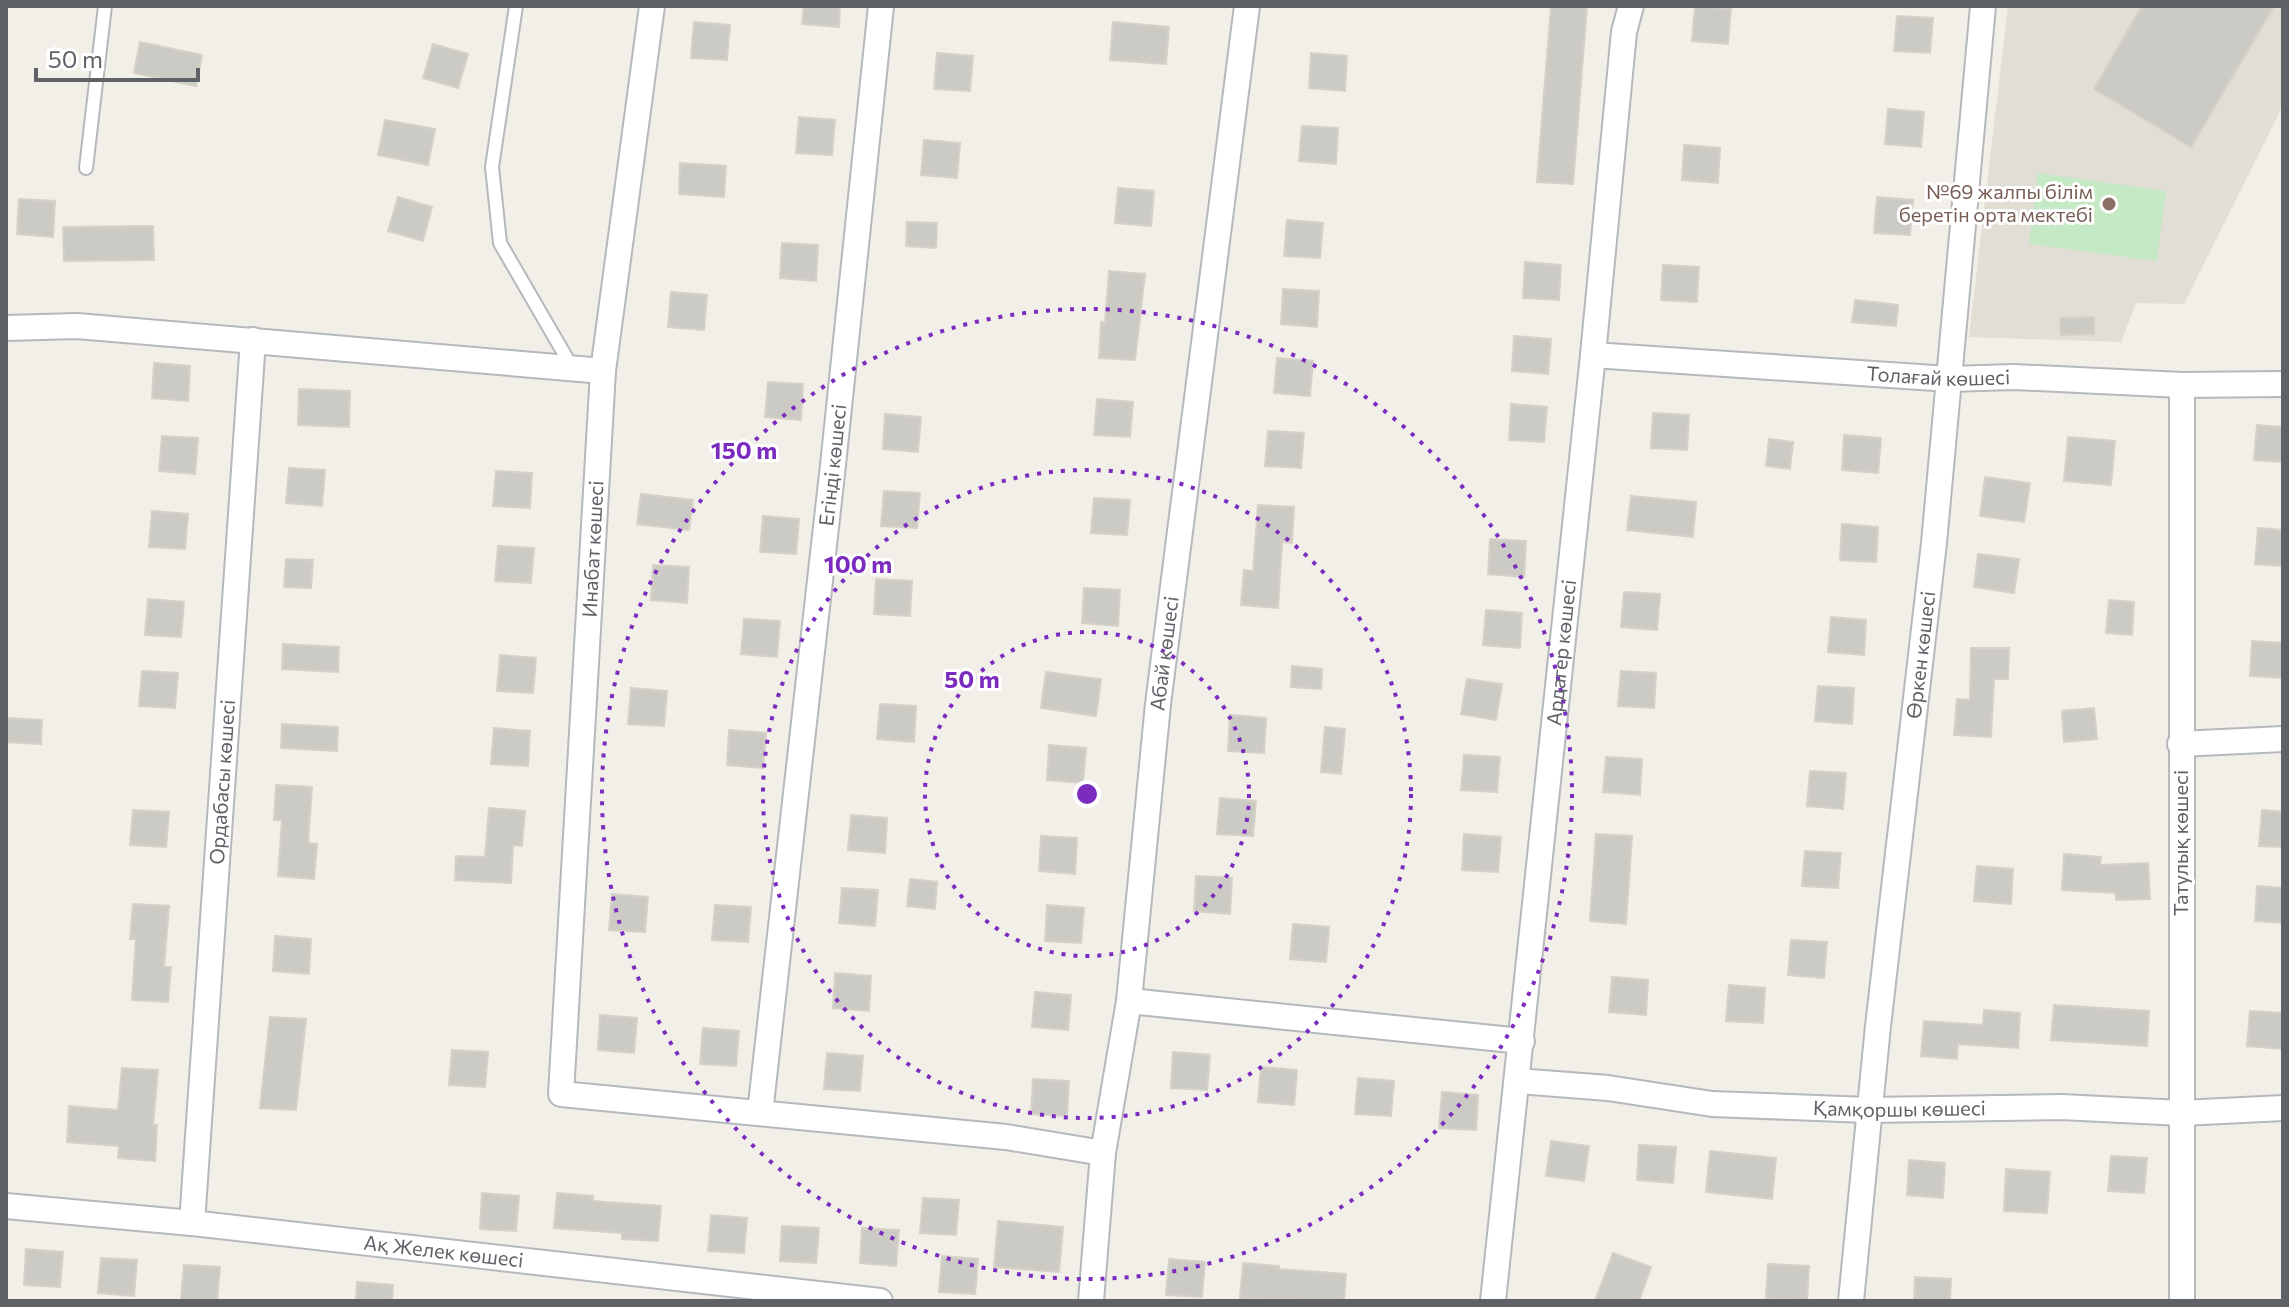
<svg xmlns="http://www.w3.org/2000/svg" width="2289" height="1307" viewBox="0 0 2289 1307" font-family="Commissioner,sans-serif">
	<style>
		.education { fill: #e1ded6 }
		.green { fill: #c5e8c5 }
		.building { fill: #cccac5; stroke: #d6d1c6; stroke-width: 2 }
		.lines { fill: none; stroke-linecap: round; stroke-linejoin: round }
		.service-casing { stroke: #b5b8bc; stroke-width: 16 }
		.minor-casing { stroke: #b5b8bc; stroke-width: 28 }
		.service { stroke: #fff; stroke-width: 12 }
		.minor { stroke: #fff; stroke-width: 24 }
		.ring { fill: none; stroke: #7b2cbf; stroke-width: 4; stroke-dasharray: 4 8 }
		.education-dot { fill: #8d6e63; stroke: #fff; stroke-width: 3 }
		.labels { text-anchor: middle; stroke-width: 6; stroke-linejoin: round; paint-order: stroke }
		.education-label { font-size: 20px; fill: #785e54; stroke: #fff; text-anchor: end }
		.street-label { font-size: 20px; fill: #5f6368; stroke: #fff }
		.centre { fill: #7b2cbf; stroke: #fff; stroke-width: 4 }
		.ring-label { font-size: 24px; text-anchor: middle; font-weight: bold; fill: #7b2cbf; stroke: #fff; stroke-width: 6; stroke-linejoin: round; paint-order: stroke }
	</style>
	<rect width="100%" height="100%" fill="#f1efe8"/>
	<path class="education" d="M 2008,6 L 2283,6 L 2283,105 L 2184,304 L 2136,303 L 2121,342 L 1969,337 Z"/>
	<path class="green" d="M 2038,173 L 2166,191 L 2157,261 L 2029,244 Z"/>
	<path class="building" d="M 804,6 L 840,6 L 839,27 L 802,24 Z
		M 1551,6 L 1587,6 L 1573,184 L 1537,182 Z
		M 1695,6 L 1731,9 L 1728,44 L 1692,41 Z
		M 2142,6 L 2274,6 L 2191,147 L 2094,89 Z
		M 1897,16 L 1933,18 L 1930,53 L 1894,51 Z
		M 694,22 L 730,25 L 727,60 L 691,58 Z
		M 1113,22 L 1169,27 L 1166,64 L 1110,60 Z
		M 140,42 L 202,55 L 196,86 L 134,73 Z
		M 433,44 L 468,54 L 458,88 L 423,78 Z
		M 937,53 L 973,56 L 970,91 L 934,89 Z
		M 1311,53 L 1347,56 L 1345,91 L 1309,88 Z
		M 1888,109 L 1924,112 L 1921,147 L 1885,144 Z
		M 799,117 L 835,120 L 832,155 L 796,153 Z
		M 385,120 L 435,129 L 428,165 L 378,155 Z
		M 1302,126 L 1338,128 L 1336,164 L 1299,161 Z
		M 924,140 L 960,143 L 957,178 L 921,175 Z
		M 1684,145 L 1720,148 L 1718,183 L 1682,180 Z
		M 680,163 L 726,166 L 724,197 L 679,194 Z
		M 1118,188 L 1154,191 L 1151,226 L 1115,223 Z
		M 398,197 L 432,207 L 423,241 L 388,231 Z
		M 1877,197 L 1913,200 L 1910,235 L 1874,233 Z
		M 19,199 L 55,201 L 53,237 L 17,234 Z
		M 1287,220 L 1323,223 L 1320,258 L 1284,256 Z
		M 907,222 L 937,223 L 936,248 L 906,246 Z
		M 153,226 L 154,260 L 64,261 L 63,227 Z
		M 782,243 L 818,245 L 816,281 L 780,278 Z
		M 1525,262 L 1561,265 L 1559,300 L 1523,298 Z
		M 1663,265 L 1699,267 L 1697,302 L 1661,300 Z
		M 1109,271 L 1145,274 L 1135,360 L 1099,358 L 1101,322 L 1105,323 Z
		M 1283,289 L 1319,291 L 1317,327 L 1281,324 Z
		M 671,292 L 707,295 L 704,330 L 668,327 Z
		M 1855,300 L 1898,305 L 1896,326 L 1852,322 Z
		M 2094,317 L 2094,334 L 2061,335 L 2060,318 Z
		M 1514,336 L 1551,339 L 1548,374 L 1512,371 Z
		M 1277,358 L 1313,361 L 1310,396 L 1274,393 Z
		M 154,363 L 190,366 L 188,401 L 152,398 Z
		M 768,382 L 803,384 L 801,420 L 765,417 Z
		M 299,389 L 350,391 L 349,427 L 298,425 Z
		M 1097,399 L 1133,402 L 1130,437 L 1094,435 Z
		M 1511,404 L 1547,407 L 1544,442 L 1509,440 Z
		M 1653,413 L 1689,415 L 1687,450 L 1651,448 Z
		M 885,414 L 921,417 L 918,452 L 883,449 Z
		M 2257,425 L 2283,427 L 2283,462 L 2254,460 Z
		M 1268,431 L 1304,433 L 1301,468 L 1265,466 Z
		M 1844,435 L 1881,438 L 1878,473 L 1842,470 Z
		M 162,436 L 198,438 L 195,474 L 159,471 Z
		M 2068,437 L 2115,441 L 2111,485 L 2064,481 Z
		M 1769,439 L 1793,442 L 1790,469 L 1766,466 Z
		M 289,468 L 325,470 L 322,506 L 286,503 Z
		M 496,471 L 532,473 L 530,508 L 493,506 Z
		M 1985,477 L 2030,483 L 2024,522 L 1980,516 Z
		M 884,491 L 920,493 L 917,528 L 881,526 Z
		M 641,494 L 693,500 L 689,530 L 637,524 Z
		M 1631,496 L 1696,502 L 1693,537 L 1627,530 Z
		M 1094,498 L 1130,500 L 1127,535 L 1091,533 Z
		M 1258,505 L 1294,507 L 1292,543 L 1282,542 L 1278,608 L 1241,605 L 1244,570 L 1253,571 Z
		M 152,511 L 188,514 L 185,549 L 149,547 Z
		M 763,516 L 799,519 L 796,554 L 760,552 Z
		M 1842,524 L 1878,527 L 1876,562 L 1840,560 Z
		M 2258,528 L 2283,530 L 2283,566 L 2255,564 Z
		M 1490,539 L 1526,541 L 1524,577 L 1488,574 Z
		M 498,546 L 534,548 L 531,583 L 495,581 Z
		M 1978,554 L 2019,559 L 2014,593 L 1974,587 Z
		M 286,559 L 313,560 L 311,588 L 284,587 Z
		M 653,565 L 689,567 L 687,603 L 651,600 Z
		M 876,579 L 912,581 L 910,616 L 874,614 Z
		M 1084,588 L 1120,590 L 1118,626 L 1082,623 Z
		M 1624,592 L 1660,594 L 1657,630 L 1621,627 Z
		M 148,599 L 184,602 L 181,637 L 145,635 Z
		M 2109,600 L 2134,602 L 2132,635 L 2106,633 Z
		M 1486,610 L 1522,613 L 1520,648 L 1483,645 Z
		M 1831,617 L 1866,620 L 1864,655 L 1828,652 Z
		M 744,619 L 780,621 L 777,657 L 741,654 Z
		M 2252,641 L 2283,643 L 2283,678 L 2250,676 Z
		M 283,644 L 339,647 L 338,672 L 282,669 Z
		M 1971,648 L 2009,648 L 2008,679 L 1994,679 L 1991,737 L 1954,735 L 1957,699 L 1970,700 Z
		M 500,655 L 536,658 L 533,693 L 497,691 Z
		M 1292,666 L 1322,669 L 1321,689 L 1291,687 Z
		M 142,671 L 178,673 L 175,708 L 139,706 Z
		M 1621,671 L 1656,673 L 1654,708 L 1618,706 Z
		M 1046,672 L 1101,679 L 1096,716 L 1041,708 Z
		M 1467,679 L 1502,684 L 1496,720 L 1461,714 Z
		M 1818,686 L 1854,688 L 1852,724 L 1815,721 Z
		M 631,688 L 667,691 L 664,726 L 628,724 Z
		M 880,704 L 916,706 L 914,742 L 877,739 Z
		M 2094,708 L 2097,739 L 2064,742 L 2062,711 Z
		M 1230,715 L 1266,718 L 1264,753 L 1228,751 Z
		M 6,718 L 42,720 L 41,744 L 6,742 Z
		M 282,724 L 338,727 L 337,751 L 281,748 Z
		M 1325,727 L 1345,729 L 1341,774 L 1321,772 Z
		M 494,728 L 530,731 L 528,766 L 491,764 Z
		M 729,730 L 766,733 L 763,768 L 727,765 Z
		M 1049,745 L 1086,748 L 1083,783 L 1047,780 Z
		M 1464,755 L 1500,757 L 1497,792 L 1461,790 Z
		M 1606,757 L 1642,759 L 1640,795 L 1603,792 Z
		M 1810,771 L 1846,773 L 1843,809 L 1807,806 Z
		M 276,785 L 312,787 L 308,843 L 317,844 L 314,879 L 278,876 L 282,820 L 274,820 Z
		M 1220,798 L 1256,801 L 1253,836 L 1217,834 Z
		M 489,808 L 525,811 L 522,846 L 513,845 L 511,883 L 455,880 L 456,856 L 485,857 Z
		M 133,810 L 169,812 L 166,847 L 130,845 Z
		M 2262,810 L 2283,812 L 2283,847 L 2259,846 Z
		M 851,815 L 887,818 L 885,853 L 848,850 Z
		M 1464,834 L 1501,837 L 1498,872 L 1462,870 Z
		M 1596,834 L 1632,836 L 1626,924 L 1590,921 Z
		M 1041,836 L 1077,838 L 1075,874 L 1039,871 Z
		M 1805,851 L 1841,853 L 1838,888 L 1802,886 Z
		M 2064,854 L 2101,857 L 2100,865 L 2148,863 L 2150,899 L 2116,900 L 2116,893 L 2062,890 Z
		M 1977,866 L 2013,869 L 2011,904 L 1974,901 Z
		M 1196,876 L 1232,878 L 1230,914 L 1194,911 Z
		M 910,879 L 937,882 L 935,909 L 907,906 Z
		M 2257,886 L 2283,888 L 2283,923 L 2255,921 Z
		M 842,888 L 878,890 L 875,926 L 839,923 Z
		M 612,894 L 648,897 L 645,932 L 609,930 Z
		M 133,904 L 169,906 L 164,967 L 171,967 L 168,1002 L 132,1000 L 136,939 L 130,939 Z
		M 715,905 L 751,907 L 748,942 L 712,940 Z
		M 1047,905 L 1084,908 L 1081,943 L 1045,941 Z
		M 1293,924 L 1329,927 L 1326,962 L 1290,959 Z
		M 275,936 L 311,939 L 309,974 L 273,971 Z
		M 1791,940 L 1827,942 L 1824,978 L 1788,975 Z
		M 835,973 L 871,976 L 869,1011 L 833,1008 Z
		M 1612,977 L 1648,980 L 1646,1015 L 1609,1012 Z
		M 1729,985 L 1765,988 L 1763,1023 L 1726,1021 Z
		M 1035,992 L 1071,995 L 1068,1030 L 1032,1027 Z
		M 2054,1005 L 2149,1011 L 2147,1046 L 2051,1040 Z
		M 1984,1010 L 2020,1013 L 2018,1048 L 1958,1044 L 1957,1059 L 1921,1056 L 1924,1021 L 1983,1025 Z
		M 2250,1011 L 2283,1013 L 2283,1049 L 2247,1046 Z
		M 600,1015 L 637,1018 L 634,1053 L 598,1050 Z
		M 270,1017 L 306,1019 L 296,1110 L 260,1108 Z
		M 703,1028 L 739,1031 L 736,1066 L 700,1064 Z
		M 452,1050 L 488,1052 L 485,1087 L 449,1085 Z
		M 1173,1052 L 1210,1055 L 1207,1090 L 1171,1088 Z
		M 827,1053 L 863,1056 L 860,1091 L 824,1089 Z
		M 1261,1067 L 1297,1070 L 1294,1105 L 1258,1102 Z
		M 122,1068 L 158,1070 L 153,1125 L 157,1125 L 155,1161 L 118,1158 L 119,1146 L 67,1142 L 69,1106 L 118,1110 Z
		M 1358,1078 L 1394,1081 L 1391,1116 L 1355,1114 Z
		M 1033,1079 L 1069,1081 L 1067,1116 L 1031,1114 Z
		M 1442,1092 L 1478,1095 L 1476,1130 L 1439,1128 Z
		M 1551,1141 L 1589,1146 L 1584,1181 L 1546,1176 Z
		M 1639,1145 L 1676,1147 L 1673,1183 L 1637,1180 Z
		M 1710,1151 L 1776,1158 L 1772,1199 L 1706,1192 Z
		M 2111,1156 L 2147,1158 L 2144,1193 L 2108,1191 Z
		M 1909,1160 L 1945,1163 L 1943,1198 L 1907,1195 Z
		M 2006,1169 L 2050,1172 L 2047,1213 L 2004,1211 Z
		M 482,1193 L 519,1196 L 516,1231 L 480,1229 Z
		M 557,1193 L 593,1196 L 593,1201 L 661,1206 L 658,1241 L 622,1239 L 622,1233 L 554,1228 Z
		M 923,1198 L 959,1200 L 956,1235 L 920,1233 Z
		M 711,1215 L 747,1218 L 744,1253 L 708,1251 Z
		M 998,1221 L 1063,1227 L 1059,1272 L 994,1267 Z
		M 782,1226 L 819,1228 L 816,1263 L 780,1261 Z
		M 862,1228 L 899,1230 L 896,1266 L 860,1263 Z
		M 26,1249 L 63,1252 L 60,1287 L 24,1285 Z
		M 1613,1253 L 1651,1267 L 1639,1301 L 1595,1301 Z
		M 942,1256 L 978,1259 L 975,1294 L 939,1292 Z
		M 101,1258 L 137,1260 L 134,1296 L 98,1293 Z
		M 1169,1259 L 1205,1262 L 1202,1297 L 1166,1295 Z
		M 1243,1263 L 1279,1266 L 1279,1269 L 1346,1274 L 1344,1301 L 1240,1298 Z
		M 1768,1264 L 1809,1266 L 1807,1300 L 1766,1298 Z
		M 184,1265 L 220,1267 L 217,1301 L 181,1300 Z
		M 1915,1277 L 1951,1279 L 1950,1301 L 1914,1301 Z
		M 357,1282 L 393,1285 L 392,1301 L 356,1301 Z"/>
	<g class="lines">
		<defs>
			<path id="service" d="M 516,6 L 492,167 L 500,243 L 573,369
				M 86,168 L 105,6"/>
			<g id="minor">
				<path d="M 652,6 L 603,371 L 561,1094 L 1006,1137 L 1103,1153"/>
				<path d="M 6,328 L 77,326 L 603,371"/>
				<path id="s1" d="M 1593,355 L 1949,379 L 2014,377 L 2182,385 L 2283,384"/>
				<path d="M 2182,385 L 2182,1301"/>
				<path d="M 2180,744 L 2283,739"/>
				<path d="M 1129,1001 L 1522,1041"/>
				<path id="s2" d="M 1517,1081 L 1608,1088 L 1712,1104 L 1868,1110 L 2061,1107 L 2182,1113 L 2283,1108"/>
				<path id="s3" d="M 760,1113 L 833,465 L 881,6"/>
				<path id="s4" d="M 6,1206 L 192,1223 L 880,1301"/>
				<path id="s5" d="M 192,1223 L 253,340"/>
				<path id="s6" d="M 1091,1301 L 1103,1153 L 1129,1001 L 1158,704 L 1247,6"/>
				<path id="s7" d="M 1493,1301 L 1593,355 L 1624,32 L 1631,6"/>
				<path id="s8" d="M 1851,1301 L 1878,1026 L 1934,543 L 1983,6"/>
			</g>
		</defs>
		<use href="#service" class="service-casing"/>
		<use href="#minor" class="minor-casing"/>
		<use href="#service" class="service"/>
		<use href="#minor" class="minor"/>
	</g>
	<g class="ring">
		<circle cx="1087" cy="794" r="162"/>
		<circle cx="1087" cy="794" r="324"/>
		<circle cx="1087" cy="794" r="485"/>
	</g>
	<circle class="education-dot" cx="2109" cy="204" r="8"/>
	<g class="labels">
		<g class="education-label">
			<text x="2093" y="199">№69 жалпы білім<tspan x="2093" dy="23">беретін орта мектебі</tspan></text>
		</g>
		<g class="street-label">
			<text dy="7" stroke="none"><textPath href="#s1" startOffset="346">Толағай көшесі</textPath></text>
			<text dy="7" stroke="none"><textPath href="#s3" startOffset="652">Егінді көшесі</textPath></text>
			<text transform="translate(593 549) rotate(-87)" y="7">Инабат көшесі</text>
			<text dy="7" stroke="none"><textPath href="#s6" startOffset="652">Абай көшесі</textPath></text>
			<text dy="7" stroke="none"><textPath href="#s7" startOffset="652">Ардагер көшесі</textPath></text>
			<text dy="7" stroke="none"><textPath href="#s8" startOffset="650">Өркен көшесі</textPath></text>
			<text dy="7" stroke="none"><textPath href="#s5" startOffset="442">Ордабасы көшесі</textPath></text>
			<text transform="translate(2181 843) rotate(-90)" y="7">Татулық көшесі</text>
			<text dy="7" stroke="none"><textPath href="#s2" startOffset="384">Қамқоршы көшесі</textPath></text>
			<text dy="7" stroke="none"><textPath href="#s4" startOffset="440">Ақ Желек көшесі</textPath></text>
		</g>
	</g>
	<circle cx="1087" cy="794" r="12" class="centre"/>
	<g class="ring-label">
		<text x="744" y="459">150 m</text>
		<text x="858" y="573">100 m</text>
		<text x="972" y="688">50 m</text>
	</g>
	<rect width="2289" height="1307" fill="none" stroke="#5f6368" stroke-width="16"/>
	<path d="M36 68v12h162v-12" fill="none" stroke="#5f6368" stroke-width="4"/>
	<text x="48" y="68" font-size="24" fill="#5f6368" stroke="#ffffff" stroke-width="6" paint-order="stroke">50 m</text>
</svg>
